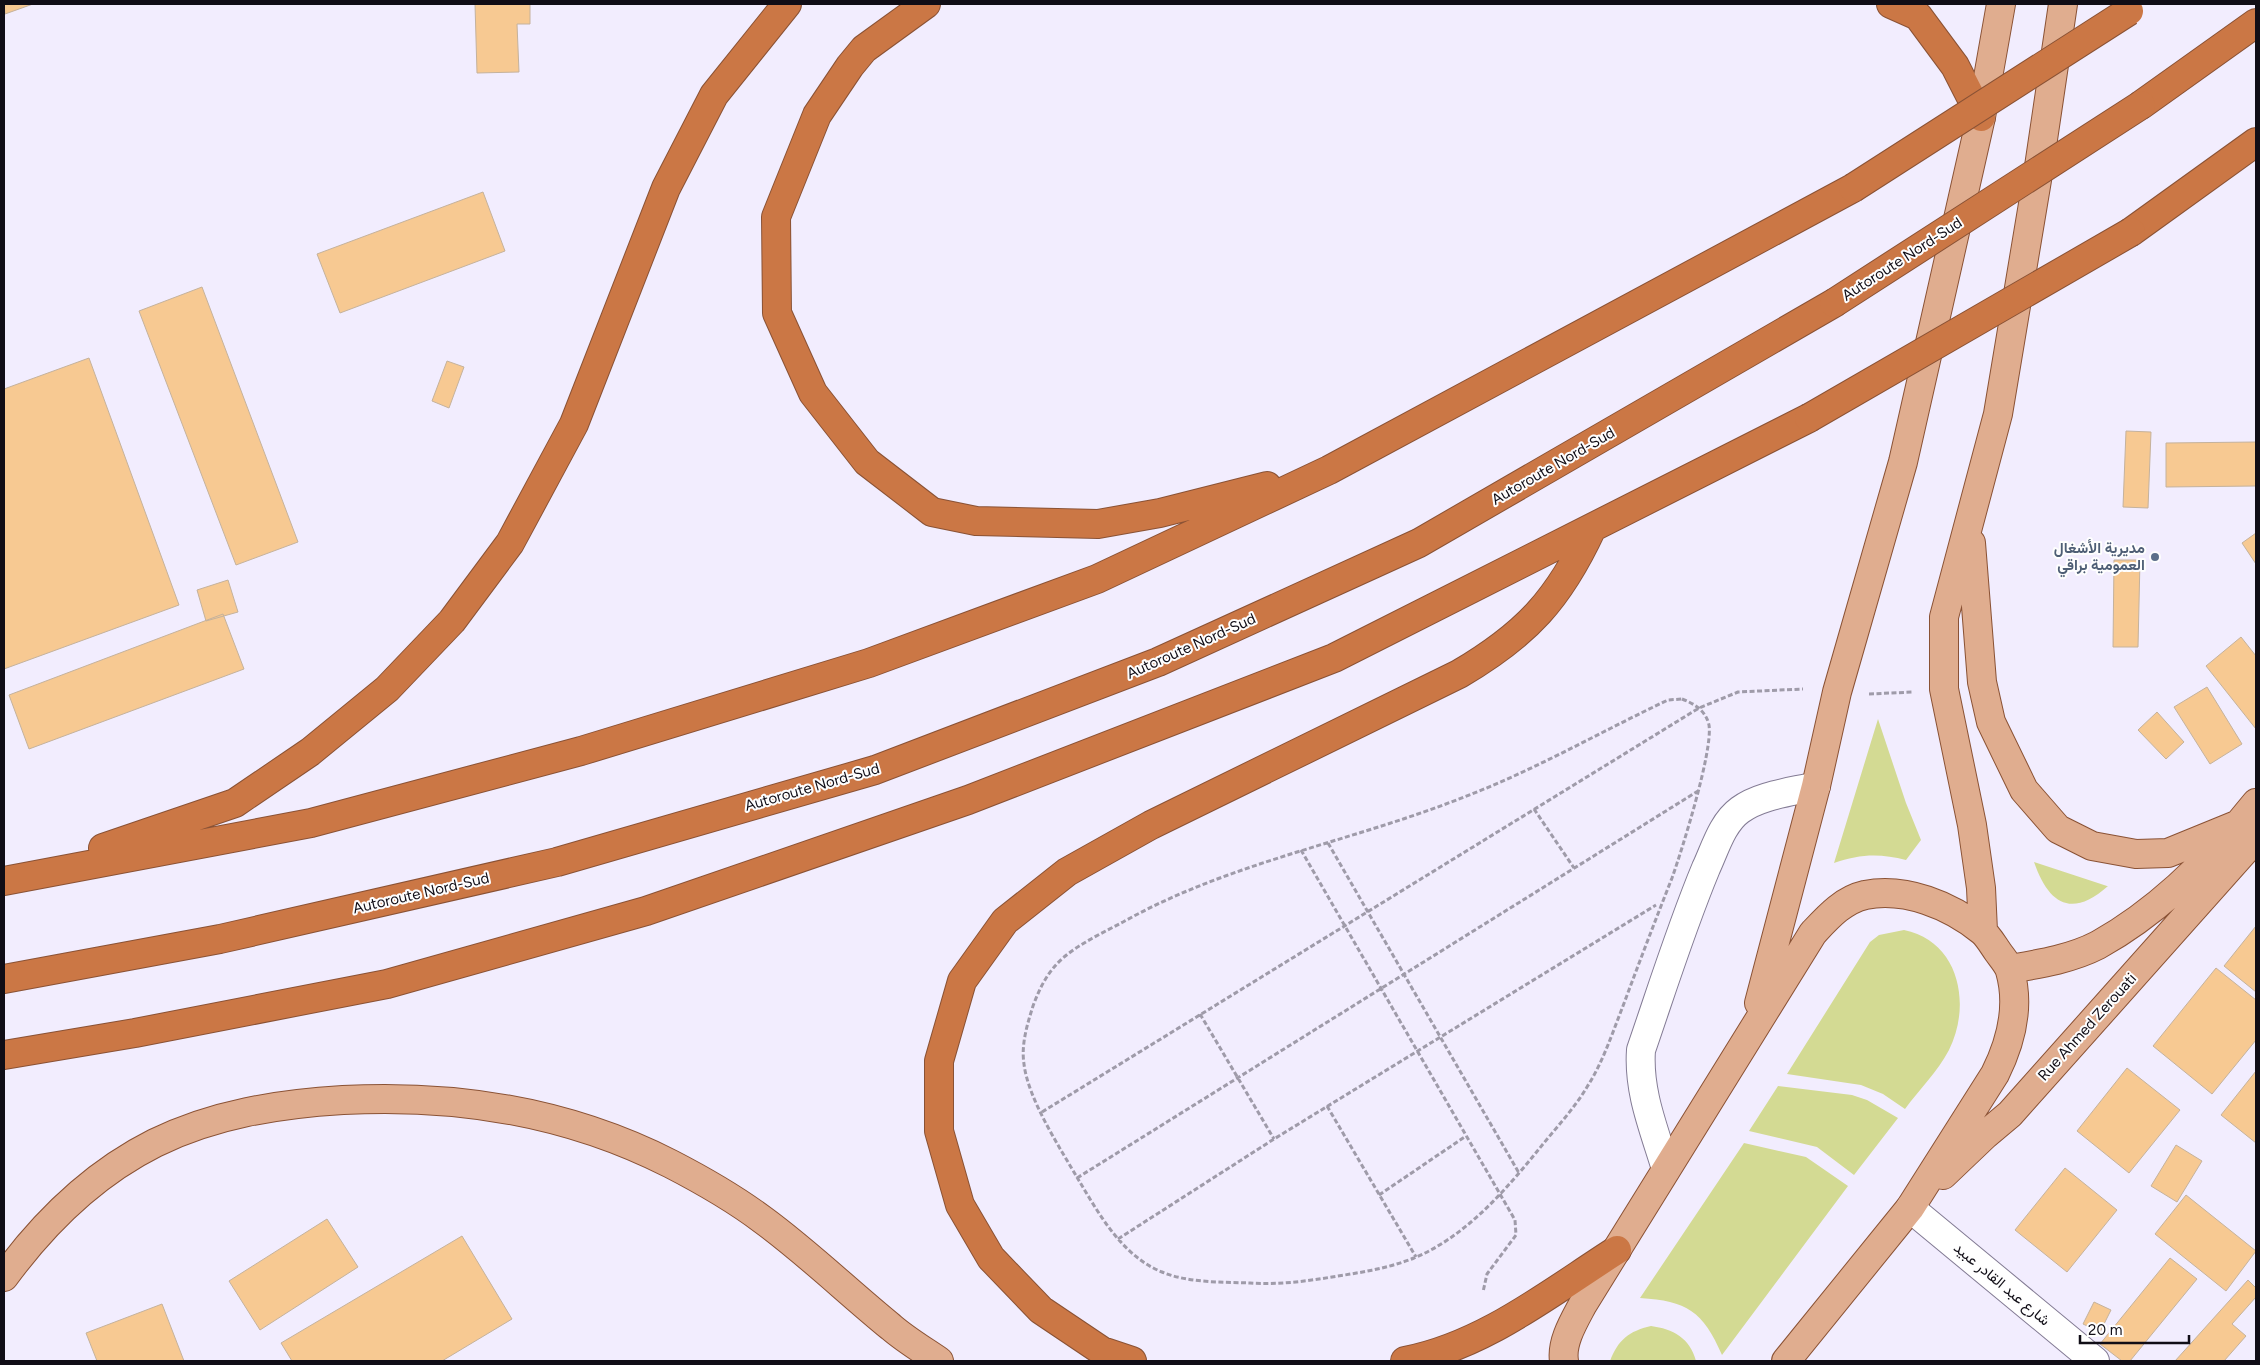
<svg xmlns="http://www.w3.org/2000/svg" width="2260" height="1365" viewBox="0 0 2260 1365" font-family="Figtree,Vazirmatn,sans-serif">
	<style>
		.green { fill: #d3da93 }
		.building { fill: #f7c992; stroke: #c5b29c }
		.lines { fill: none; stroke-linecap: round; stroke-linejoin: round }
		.minor-casing { stroke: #837b94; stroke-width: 30 }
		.major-casing { stroke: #8a5235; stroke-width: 30 }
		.highway-casing { stroke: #8a5235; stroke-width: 30 }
		.path { stroke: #9f9ba9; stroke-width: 3; stroke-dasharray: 5 2.5; stroke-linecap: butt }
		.minor { stroke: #fff; stroke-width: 28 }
		.major { stroke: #e0ad8f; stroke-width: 28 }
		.highway { stroke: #cb7745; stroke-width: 28 }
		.highway-bridge-casing { stroke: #8a5235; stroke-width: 30; stroke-linecap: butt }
		.highway-bridge { stroke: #cb7745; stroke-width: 28 }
		.service-dot { fill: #5c6f8a; stroke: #fefefe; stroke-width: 2 }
		.labels { text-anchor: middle; stroke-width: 4; stroke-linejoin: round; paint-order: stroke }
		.street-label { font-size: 15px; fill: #100d16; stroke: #fefefe }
		.service-label { font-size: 15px; font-weight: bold; fill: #4e5e75; stroke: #fefefe; text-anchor: end }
	</style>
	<rect width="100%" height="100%" fill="#f2edfe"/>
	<path class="green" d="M 1878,719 L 1906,803 L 1921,840 L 1906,860 C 1880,853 1859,854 1834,863 Z
		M 2034,862 L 2107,886 L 2108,886 C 2072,918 2049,905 2034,862 Z
		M 1904,930 C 1959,941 1972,1004 1949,1050 C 1938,1071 1919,1090 1905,1109 L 1883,1094 L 1861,1085 L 1787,1074 L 1870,942 L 1879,935 Z
		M 1778,1086 L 1852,1095 L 1867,1100 L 1898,1118 L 1854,1175 L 1817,1147 L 1749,1131 Z
		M 1744,1143 L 1806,1157 L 1848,1186 L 1722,1355 C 1703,1311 1687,1301 1640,1298 Z
		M 1651,1326 C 1673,1329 1690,1338 1696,1361 L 1610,1361 C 1618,1340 1629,1331 1651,1326 Z"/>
	<path class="building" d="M 4,4 L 33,4 L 5,14 Z
		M 475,4 L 530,4 L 530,24 L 517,24 L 519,72 L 477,73 Z
		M 483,192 L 505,251 L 340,313 L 317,254 Z
		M 202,287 L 298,542 L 236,565 L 139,311 Z
		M 89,358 L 179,605 L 4,669 L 4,389 Z
		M 447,361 L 464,367 L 449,408 L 432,401 Z
		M 2126,431 L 2151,432 L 2148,508 L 2123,507 Z
		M 2256,442 L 2256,486 L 2166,487 L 2166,443 Z
		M 2256,533 L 2256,564 L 2242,543 Z
		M 2114,560 L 2140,560 L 2138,647 L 2113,647 Z
		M 228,580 L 238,612 L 206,621 L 197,590 Z
		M 223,614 L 244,669 L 29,749 L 9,695 Z
		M 2241,637 L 2256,656 L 2256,729 L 2206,666 Z
		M 2207,687 L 2242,744 L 2210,764 L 2174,707 Z
		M 2157,712 L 2184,742 L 2166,759 L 2138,730 Z
		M 2256,926 L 2256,992 L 2224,966 Z
		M 2216,968 L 2256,1000 L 2256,1040 L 2212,1094 L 2153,1046 Z
		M 2127,1068 L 2180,1110 L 2129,1173 L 2077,1131 Z
		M 2256,1071 L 2256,1143 L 2221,1115 Z
		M 2176,1145 L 2202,1161 L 2177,1202 L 2151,1186 Z
		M 2065,1168 L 2117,1210 L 2067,1272 L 2015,1230 Z
		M 2186,1195 L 2256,1251 L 2226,1291 L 2155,1234 Z
		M 327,1219 L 358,1267 L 260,1330 L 229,1281 Z
		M 462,1236 L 512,1319 L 442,1361 L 292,1361 L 281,1343 Z
		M 2170,1258 L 2197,1279 L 2130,1361 L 2122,1361 L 2100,1344 Z
		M 2248,1280 L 2256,1288 L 2256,1297 L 2232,1324 L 2246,1336 L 2224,1361 L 2175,1361 Z
		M 2094,1302 L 2111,1310 L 2100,1332 L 2083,1324 Z
		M 162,1304 L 184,1361 L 97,1361 L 86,1333 Z"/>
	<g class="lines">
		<defs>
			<path id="minor" d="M 1666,1169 C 1654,1129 1638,1092 1641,1050 C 1662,989 1681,928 1706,868 C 1715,849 1722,823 1740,810 C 1760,795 1792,792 1816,786
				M 1910,1208 L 2095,1361"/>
			<path id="major" d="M 1971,543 L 1982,682 L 1991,722 L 2024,790 L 2058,829 L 2092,846 L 2136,854 L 2168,853 L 2239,824
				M 1983,931 L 1981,888 L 1972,825 L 1944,689 L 1944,617 L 1998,414 L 2037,180 L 2063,4
				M 2010,969 C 2039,964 2071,959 2098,945 C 2159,911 2213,857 2256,803
				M 1759,1003 L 1816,786 L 1837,692 L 1903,462 L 1981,117 L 2001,4
				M 1943,1175 L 1985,1135 L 2010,1114 L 2256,838
				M 4,1277 C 45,1221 93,1174 155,1143 C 214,1114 278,1104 343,1100 C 457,1094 569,1112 671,1164 C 702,1180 735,1199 763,1220 C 808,1253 848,1292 891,1327 C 906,1340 923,1350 939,1361
				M 1564,1361 C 1561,1342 1574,1321 1583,1304 L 1813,933 C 1828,917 1843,900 1865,895 C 1905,887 1950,905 1982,931 C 1988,936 1993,945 1998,952 C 2002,958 2008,964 2010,971 C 2020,1006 2011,1042 1995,1074 L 1910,1208 L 1786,1361"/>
			<path id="highway" d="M 926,4 L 864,49 L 850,66 L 817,115 L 776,217 L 777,313 L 813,393 L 867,462 L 932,512 L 976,521 L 1098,524 L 1160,513 L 1267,486
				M 1891,4 L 1918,16 L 1955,66 L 1981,117
				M 2141,105 L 2256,23
				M 2131,232 L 2256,142
				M 103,848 L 235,803 L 310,752 L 387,689 L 452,621 L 510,543 L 574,424 L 666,188 L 714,95 L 787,4
				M 4,881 L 311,823 L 581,751 L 869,663 L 1097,579 L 1329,470 L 1853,188
				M 4,979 L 220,939 L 557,862 L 875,770 L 1158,662 L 1419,543 L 1834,303
				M 4,1055 L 135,1033 L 387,984 L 646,911 L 968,800 L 1334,658 L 1809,418
				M 1132,1361 L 1102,1351 L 1041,1310 L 991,1258 L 960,1205 L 939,1131 L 939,1061 L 962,981 L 1005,921 L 1067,872 L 1151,825 L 1459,674 C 1527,634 1559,599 1592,528
				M 1405,1361 C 1484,1346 1551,1292 1617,1250"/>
		</defs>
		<use href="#minor" class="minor-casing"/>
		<use href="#major" class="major-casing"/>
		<use href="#highway" class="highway-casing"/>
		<path class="path" d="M 1869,694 L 1913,692
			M 1682,699 C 1695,704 1706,711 1709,725 C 1713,751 1682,850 1672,878 C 1655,921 1639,963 1623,1006 C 1612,1034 1603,1062 1587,1087 C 1574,1109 1555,1129 1539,1149 C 1505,1191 1465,1237 1414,1258 C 1389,1268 1364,1272 1338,1276 C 1308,1281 1279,1285 1250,1283 C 1222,1282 1188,1283 1162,1272 C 1122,1256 1099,1214 1078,1179 C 1060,1148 1028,1099 1024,1064 C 1021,1045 1027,1025 1033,1006 C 1040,987 1048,971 1064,957 C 1081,943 1104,932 1123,922 C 1230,862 1351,842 1464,797 C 1535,770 1600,732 1668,700 Z
			M 1534,809 L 1574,868
			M 1328,843 L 1519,1173
			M 1301,850 L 1515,1220 L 1516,1235 L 1487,1274 L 1483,1292
			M 1200,1014 L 1274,1139
			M 1327,1106 L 1416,1257
			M 1042,1112 L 1699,708 L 1738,692 L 1803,689
			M 1077,1178 L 1698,791
			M 1379,1195 L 1466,1136
			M 1118,1239 L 1274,1139 L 1656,905"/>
		<use href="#minor" class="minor"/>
		<use href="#major" class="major"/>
		<use href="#highway" class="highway"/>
		<defs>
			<path id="highway-bridge" d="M 1853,188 L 2129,11
				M 1834,303 L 2141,105
				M 1809,418 L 2131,232"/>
		</defs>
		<use href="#highway-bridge" class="highway-bridge-casing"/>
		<use href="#highway-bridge" class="highway-bridge"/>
	</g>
	<circle class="service-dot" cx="2155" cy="557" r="5"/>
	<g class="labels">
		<g class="street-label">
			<text transform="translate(1902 259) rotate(-33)" y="5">Autoroute Nord-Sud</text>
			<text transform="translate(1553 466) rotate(-30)" y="5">Autoroute Nord-Sud</text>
			<text transform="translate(1191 646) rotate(-24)" y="5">Autoroute Nord-Sud</text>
			<text transform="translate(812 787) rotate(-16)" y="5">Autoroute Nord-Sud</text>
			<text transform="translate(421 893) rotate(-13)" y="5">Autoroute Nord-Sud</text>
			<text transform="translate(2087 1027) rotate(-48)" y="5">Rue Ahmed Zerouati</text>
			<text transform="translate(2002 1284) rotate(40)" y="5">شارع عبد القادر عبيد</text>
		</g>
		<g class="service-label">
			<text x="2145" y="553">مديرية الأشغال<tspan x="2145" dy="17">العمومية براقي</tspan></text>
		</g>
	</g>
	<rect width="2260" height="1365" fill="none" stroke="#100d16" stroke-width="10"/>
	<path d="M2080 1335v8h109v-8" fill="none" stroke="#100d16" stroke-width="2.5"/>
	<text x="2088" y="1335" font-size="15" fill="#100d16" stroke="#fefefe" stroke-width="4" paint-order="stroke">20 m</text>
</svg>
